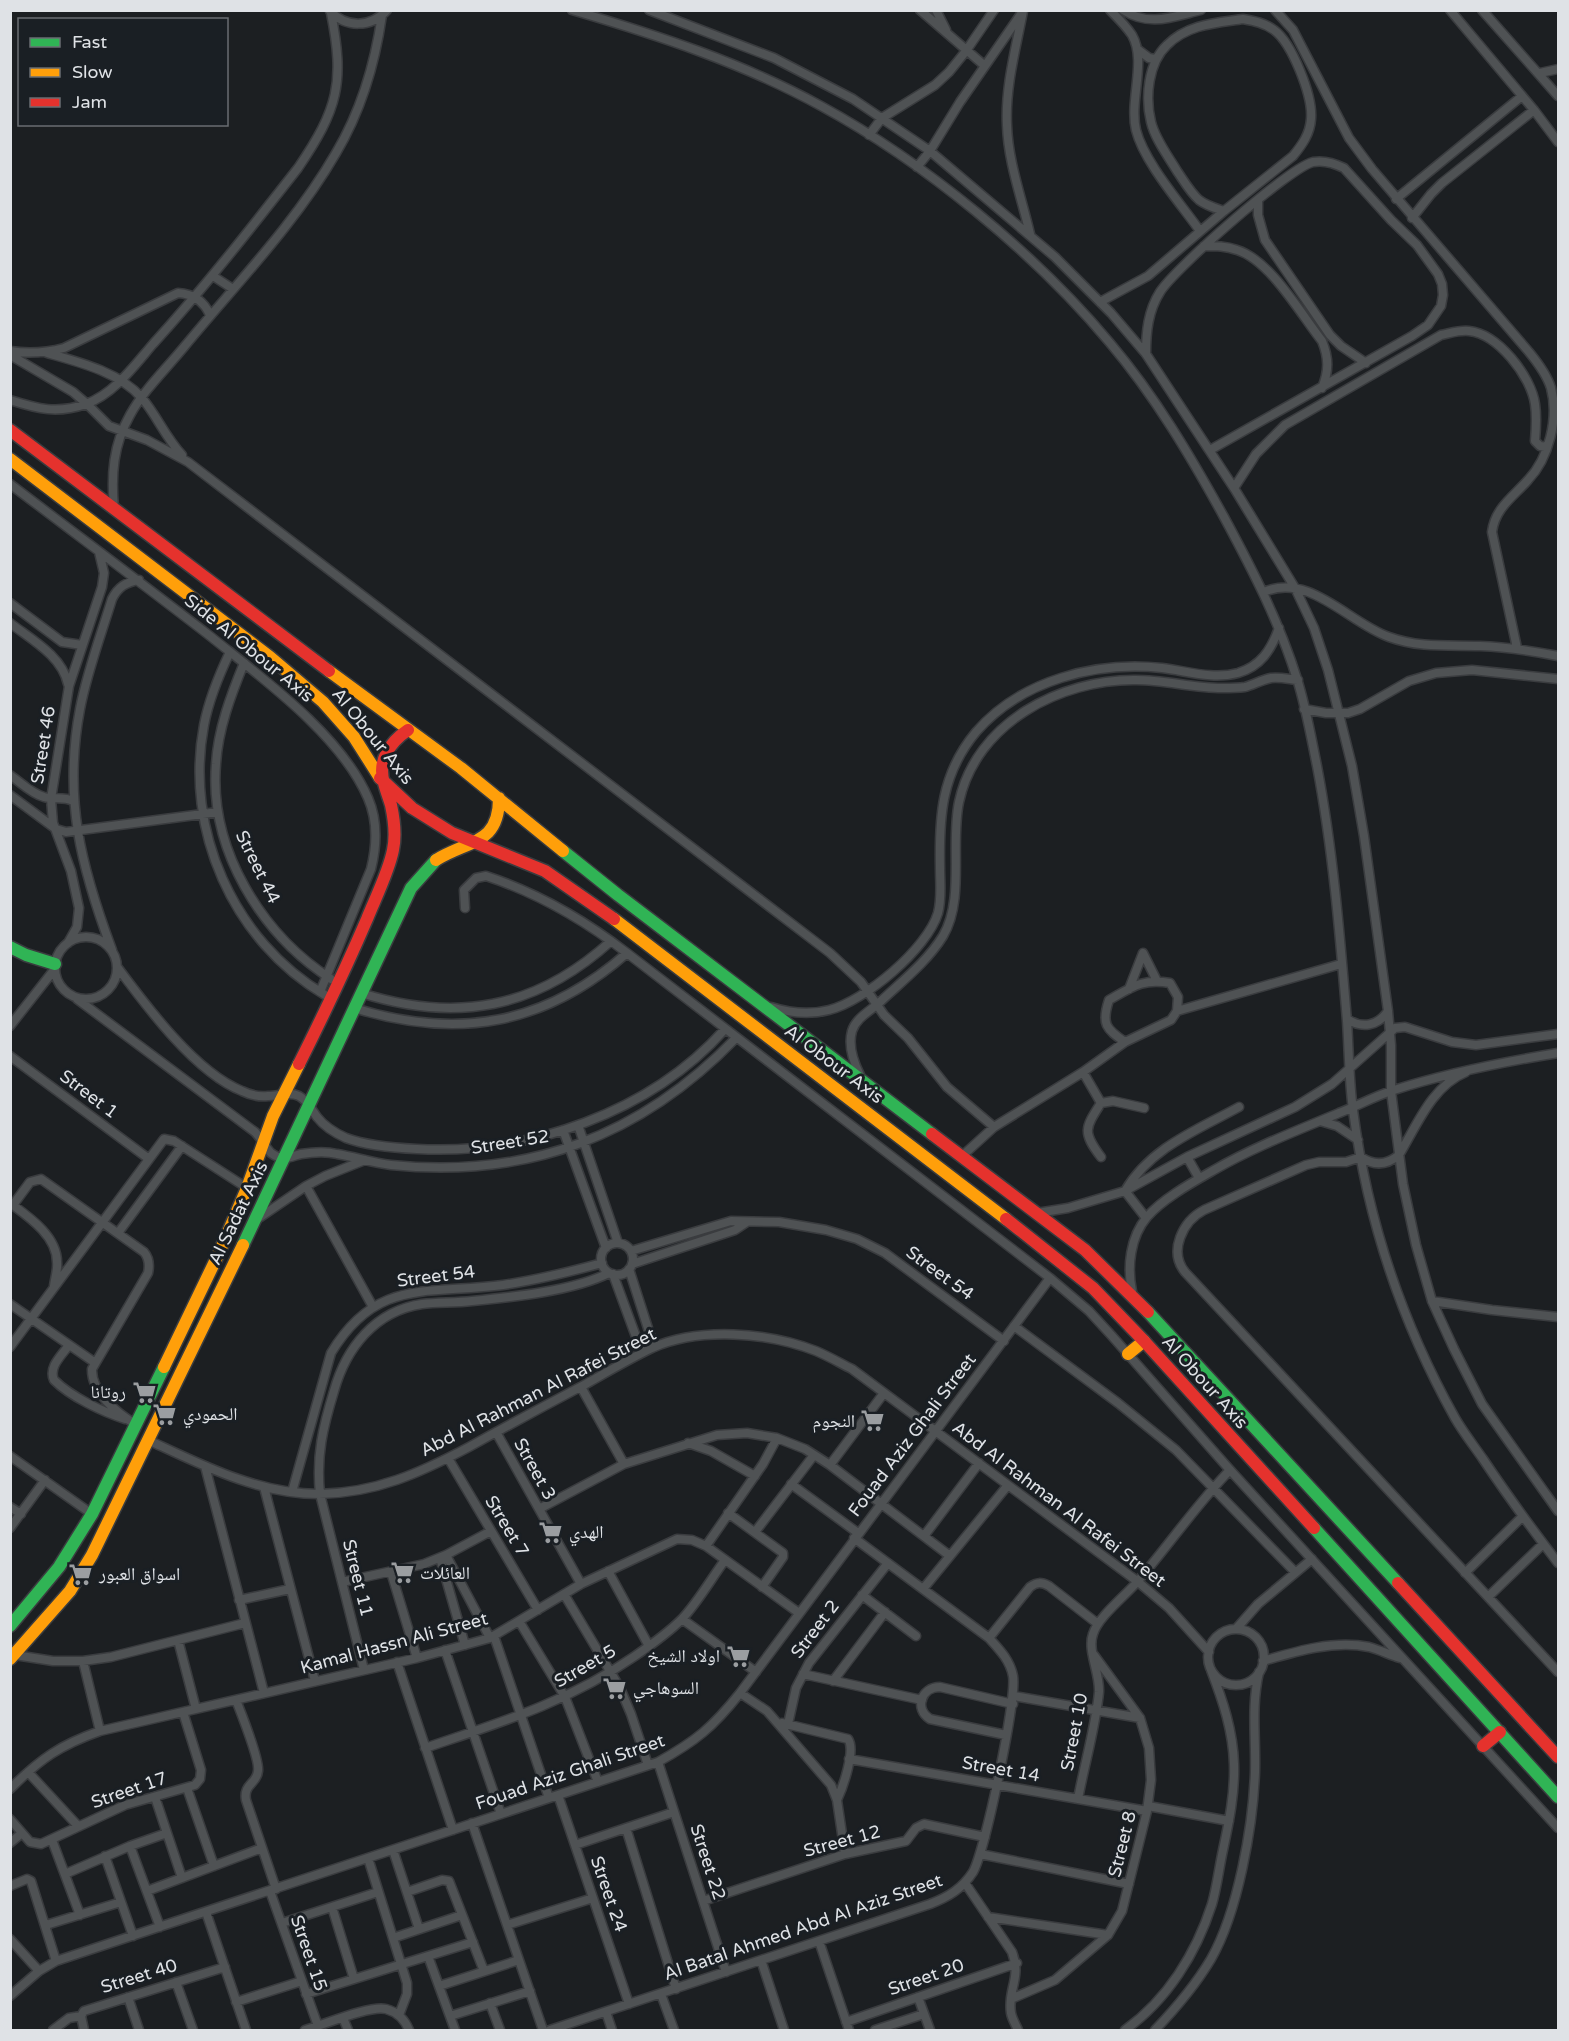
<svg xmlns="http://www.w3.org/2000/svg" width="1569" height="2041" viewBox="0 0 1569 2041" font-family="'Varela Round','Noto Naskh Arabic',sans-serif">
	<style>
		.lines { fill: none; stroke-linecap: round; stroke-linejoin: round }
		.street-casing { stroke: #3a3c3f; stroke-width: 11 }
		.fast-casing { stroke: #3a3c3f; stroke-width: 15 }
		.slow-casing { stroke: #3a3c3f; stroke-width: 15 }
		.jam-casing { stroke: #3a3c3f; stroke-width: 15 }
		.street { stroke: #4f5254; stroke-width: 8 }
		.fast { stroke: #30b455; stroke-width: 12 }
		.slow { stroke: #ff9f0a; stroke-width: 12 }
		.jam { stroke: #e5322d; stroke-width: 12 }
		.labels { text-anchor: middle; stroke-width: 6; stroke-linejoin: round; paint-order: stroke }
		.street-label { font-size: 18px; fill: #dfe2e6; stroke: #1a1f24 }
		.poi-label { font-size: 18px; fill: #dfe2e6; stroke: #1a1f24; text-anchor: start }
	</style>
	<rect width="100%" height="100%" fill="#1c1f22"/>
	<g class="lines">
		<defs>
			<path id="street" d="M 572,10 C 657,35 743,63 821,106 C 924,162 1035,253 1110,343 C 1155,396 1191,457 1224,517 C 1252,569 1279,621 1297,679 C 1306,707 1311,737 1317,766 C 1333,850 1340,936 1347,1021 C 1349,1051 1349,1081 1353,1110 C 1367,1218 1402,1323 1455,1418 C 1463,1432 1474,1446 1483,1459 C 1507,1495 1532,1529 1558,1563
				M 649,10 L 774,58 L 853,99 L 930,151 L 1055,257 L 1111,313 L 1146,354 L 1234,488 L 1295,588 L 1314,628 L 1328,670 L 1352,766 L 1364,836 L 1388,1011 L 1391,1045 L 1391,1091 L 1403,1184 L 1416,1245 L 1432,1301 L 1454,1349 L 1482,1404 L 1558,1511
				M 920,10 L 985,66
				M 936,10 L 946,30
				M 1110,10 C 1118,18 1126,26 1132,35 C 1147,61 1129,100 1136,130 C 1144,162 1181,204 1200,231
				M 1123,10 C 1149,27 1172,17 1201,10
				M 1275,10 L 1293,30 L 1349,138 L 1372,169 L 1529,352 C 1538,363 1547,375 1551,388 C 1559,418 1549,458 1528,480 C 1513,497 1495,508 1492,532 L 1517,648
				M 1450,10 L 1534,110 L 1558,142
				M 1482,10 L 1558,96
				M 330,11 C 346,28 371,28 387,10
				M 1023,11 C 1016,48 1005,87 1007,125 C 1008,162 1022,199 1030,234
				M 1243,19 C 1254,21 1265,23 1274,30 C 1292,43 1313,96 1311,119 C 1310,134 1302,145 1293,156 L 1224,211 C 1215,208 1207,206 1199,200 C 1190,192 1184,181 1177,171 C 1168,156 1155,139 1151,122 C 1145,97 1148,63 1167,45 C 1188,24 1216,23 1243,19 Z
				M 1137,49 L 1149,58 L 1155,59
				M 1540,73 L 1558,69
				M 869,135 L 882,118 L 935,85 L 949,72 L 966,51 L 994,10
				M 917,167 L 930,151 L 960,102 L 1021,14
				M 1396,199 L 1522,96
				M 1258,201 L 1258,215 L 1265,240 L 1330,335 L 1341,346 L 1366,363
				M 1412,218 L 1431,194 L 1442,183 L 1534,110
				M 1204,246 C 1216,246 1226,246 1237,250 C 1270,260 1300,313 1322,341 C 1329,358 1329,371 1322,388
				M 213,276 L 233,289
				M 1100,302 L 1148,276 L 1224,211
				M 10,351 C 29,354 45,353 64,348 L 178,293 C 193,294 204,301 210,315
				M 47,353 C 79,362 119,372 142,398 C 157,416 166,438 182,455
				M 1146,354 C 1146,332 1148,311 1160,292 C 1174,269 1289,168 1313,162 C 1324,160 1334,163 1344,168 L 1391,220 L 1417,245 L 1438,274 L 1442,284 L 1443,295 L 1441,306 L 1428,325 L 1412,336 L 1210,450
				M 10,355 L 73,392 L 87,404 L 109,426 L 147,440 L 188,462 L 830,953 L 861,982 L 884,1015 L 908,1038 L 947,1087 L 994,1127
				M 10,400 C 38,409 57,414 86,404 C 114,394 134,366 153,344 C 204,288 251,228 298,168 C 338,109 345,83 331,13
				M 10,484 C 77,535 144,585 210,636 C 262,678 341,735 368,798 C 378,821 377,845 371,869 L 320,992
				M 1234,488 L 1256,454 L 1285,425 L 1441,335 C 1451,333 1459,330 1469,331 C 1498,334 1531,376 1535,404 C 1537,417 1536,429 1535,441 L 1540,446 L 1547,447
				M 114,508 C 111,475 113,445 130,415 C 143,391 166,369 184,347 C 236,284 295,224 336,153 C 361,111 375,64 382,15
				M 1264,592 C 1309,572 1349,623 1389,637 C 1419,648 1449,645 1480,646 C 1507,647 1532,651 1558,656
				M 10,603 L 62,642 L 82,645
				M 10,623 C 32,640 62,656 68,684
				M 230,652 C 219,675 209,699 204,725 C 184,829 233,941 325,995
				M 244,663 C 231,695 218,729 216,764 C 209,849 261,934 331,979
				M 1304,709 L 1326,713 L 1348,713 L 1360,709 L 1409,681 L 1436,673 L 1472,670 L 1558,679
				M 10,775 C 20,782 32,794 44,797 C 54,800 63,796 73,801
				M 10,795 L 56,829 L 66,832 L 218,812
				M 465,908 L 464,890 L 476,878 L 486,876 C 538,893 583,919 627,953 L 1050,1278 L 1089,1311 L 1112,1336 L 1230,1470 L 1558,1828
				M55 968a31 31 0 1 1 62 0a31 31 0 1 1-62 0Z
				M 68,943 L 77,927 L 79,908 L 71,871 L 53,823 L 51,799 L 69,686 L 102,587 L 104,573 L 99,552
				M 112,950 C 81,867 63,798 80,709 C 87,672 101,635 112,599 C 118,587 126,582 139,580
				M 118,968 C 147,1007 196,1073 242,1091 C 250,1095 259,1097 268,1096 C 279,1096 289,1091 299,1096 C 308,1101 311,1109 317,1117 C 324,1126 335,1133 346,1138 C 368,1146 394,1148 417,1149 C 528,1155 650,1113 725,1029
				M 1129,989 L 1143,953 L 1157,981
				M 361,993 C 456,1023 536,1009 611,941
				M 77,999 L 255,1132 C 261,1138 265,1147 271,1153 C 275,1156 279,1158 284,1158 C 290,1158 296,1155 301,1154 C 313,1152 326,1151 337,1154 C 355,1157 373,1163 391,1165 C 528,1179 641,1136 736,1038
				M 771,1007 C 790,1013 810,1015 829,1010 C 865,1001 927,949 938,913 C 942,898 940,884 940,868 C 939,817 941,774 976,732 C 1021,680 1096,661 1162,668 C 1187,671 1213,680 1238,673 C 1261,666 1271,650 1279,628
				M 354,1008 C 458,1040 545,1025 627,953
				M 1177,1011 L 1341,964
				M 1347,1019 C 1362,1029 1378,1026 1388,1011
				M 10,1026 L 54,970
				M 10,1056 L 149,1159
				M 1083,1072 L 1125,1042 L 1171,1020 L 1177,1011 L 1178,997 L 1170,983 C 1143,978 1132,987 1109,1000 C 1101,1024 1106,1029 1125,1042
				M 1466,1072 C 1432,1086 1417,1125 1399,1155 C 1387,1165 1374,1166 1361,1157 L 1346,1162 L 1319,1162 L 1306,1165 L 1204,1210 C 1183,1221 1168,1251 1185,1272 L 1558,1672
				M 860,1075 C 854,1063 848,1045 852,1031 C 856,1018 870,1011 880,1002 C 901,982 927,962 943,936 C 965,899 950,844 959,802 C 976,723 1060,679 1136,680 C 1165,680 1193,688 1222,688 C 1229,688 1237,688 1245,687 C 1253,685 1261,680 1271,678 C 1280,677 1288,679 1298,680
				M 1101,1103 C 1085,1128 1082,1132 1101,1157
				M 1320,1121 L 1337,1126 L 1358,1140
				M 578,1125 L 618,1243
				M 563,1130 L 606,1248
				M 961,1157 L 994,1127 L 1083,1072 L 1101,1103 L 1113,1101 L 1144,1108
				M 1187,1157 L 1199,1178
				M 306,1186 L 373,1307
				M 10,1203 C 29,1217 57,1236 57,1262 C 58,1269 55,1278 54,1286
				M 13,1205 L 30,1182 L 41,1179 L 144,1252 C 149,1258 150,1264 148,1273 L 92,1369 C 91,1392 117,1413 135,1424
				M 1037,1213 L 1068,1208 L 1125,1191 L 1187,1157 L 1295,1107 L 1332,1084 L 1395,1028 L 1405,1027 L 1452,1042 L 1476,1045 L 1558,1034
				M 1146,1218 L 1125,1191 C 1150,1148 1197,1130 1239,1107
				M 256,1220 L 306,1186 L 325,1176 L 365,1160
				M 118,1233 L 182,1146
				M601 1259a16 16 0 1 1 32 0a16 16 0 1 1-32 0Z
				M 631,1251 L 731,1221 L 779,1222 L 826,1230 L 857,1239 L 885,1253 L 1004,1341
				M 632,1264 L 735,1230 L 747,1222
				M 629,1269 L 654,1347
				M 613,1274 L 642,1353
				M 1132,1291 C 1127,1267 1130,1237 1147,1217 C 1162,1199 1193,1182 1214,1170 C 1254,1147 1296,1131 1339,1113 C 1357,1106 1375,1096 1394,1090 C 1447,1073 1503,1062 1558,1053
				M 1432,1301 L 1492,1310 L 1558,1317
				M 10,1304 L 94,1362
				M 1014,1326 L 1118,1403 L 1176,1450 L 1295,1572
				M 69,1345 C 62,1355 48,1367 54,1380 C 71,1397 103,1412 125,1419
				M 10,1347 L 164,1139 L 174,1141 L 247,1188
				M 581,1387 L 624,1464
				M 496,1432 L 581,1584
				M 148,1440 C 202,1465 258,1494 319,1494 C 376,1493 420,1473 469,1447 C 507,1426 546,1405 584,1385 C 607,1372 629,1359 652,1348 C 699,1327 768,1332 816,1351 C 828,1356 840,1363 852,1369 L 1137,1581 L 1169,1608 L 1209,1652
				M 688,1443 L 711,1451 L 755,1476
				M 10,1456 L 92,1514
				M 448,1458 L 538,1610
				M 830,1465 L 884,1393
				M 205,1466 L 264,1693
				M 791,1484 L 858,1533
				M 264,1487 L 315,1681
				M 292,1492 L 331,1353 C 377,1277 428,1295 503,1285 C 537,1280 569,1272 602,1263
				M 10,1507 L 21,1514
				M 539,1509 L 624,1464 L 717,1435 L 747,1433 L 777,1438 L 805,1449 L 830,1465 L 950,1556
				M 728,1513 L 783,1553 L 783,1557 L 762,1587
				M 10,1528 L 45,1480
				M 755,1532 L 814,1455
				M 924,1536 L 979,1463
				M 706,1546 L 763,1464 L 777,1438
				M 446,1555 L 490,1638
				M 440,1558 L 465,1645
				M 608,1571 L 649,1646
				M 391,1572 L 417,1658
				M 1465,1573 L 1523,1516
				M 342,1582 L 424,1564 L 446,1555 L 491,1531
				M 923,1589 L 1008,1485
				M 564,1594 L 620,1688 L 631,1714 L 648,1765
				M 862,1595 L 916,1636
				M 1488,1597 L 1543,1544
				M 239,1600 L 290,1589
				M 682,1619 L 756,1672
				M 519,1621 L 565,1697 L 598,1782
				M 1236,1629 L 1258,1604 L 1312,1559
				M1208 1657a28 28 0 1 1 56 0a28 28 0 1 1-56 0Z
				M 494,1636 L 549,1798
				M 989,1638 L 1030,1587 C 1037,1582 1041,1582 1049,1586 L 1098,1624
				M 178,1640 L 196,1709
				M 445,1650 L 501,1814
				M 15,1655 L 53,1661 L 83,1661 L 111,1657 L 245,1623
				M 83,1661 L 100,1731
				M 1263,1661 C 1297,1651 1334,1640 1369,1647 C 1380,1650 1390,1655 1400,1658
				M 397,1662 L 453,1830
				M 364,1670 L 320,1494 C 316,1455 323,1427 334,1391 C 346,1348 375,1311 422,1304 C 438,1302 455,1303 472,1301 C 513,1297 573,1291 609,1273
				M 803,1674 L 922,1700
				M 833,1681 L 885,1612
				M 740,1693 L 767,1711 L 831,1785 L 837,1800 L 845,1854
				M 1014,1696 L 1140,1718
				M 236,1700 C 241,1713 260,1760 258,1771 C 257,1784 243,1784 246,1800 L 276,1889
				M 782,1723 L 848,1739 C 856,1750 843,1787 837,1800
				M 788,1724 L 796,1688 L 809,1663 L 888,1563
				M 1006,1735 L 930,1719 C 914,1709 921,1687 940,1687 L 1013,1704
				M 425,1748 C 502,1722 568,1702 635,1656 C 651,1645 668,1633 682,1619 C 698,1602 711,1579 725,1560
				M 849,1759 L 1147,1811
				M 658,1762 L 726,1972
				M 28,1772 L 78,1826
				M 187,1788 L 214,1866
				M 10,1789 C 40,1759 60,1745 100,1731 L 417,1658 L 490,1638 L 581,1584 L 677,1539 L 692,1540 L 706,1546 L 799,1613
				M 558,1795 L 629,2004
				M 155,1797 L 182,1878
				M 1078,1799 C 1084,1766 1096,1725 1099,1692 C 1100,1673 1087,1650 1093,1634 C 1098,1617 1125,1596 1137,1582 C 1169,1545 1196,1505 1230,1470
				M 1148,1806 L 1229,1821
				M 10,1819 L 30,1842 L 41,1844 L 125,1805 L 195,1785 L 200,1779 L 201,1770 L 183,1712
				M 472,1823 L 543,2030
				M 626,1828 L 676,1989
				M 52,1840 L 80,1915
				M 10,1843 L 22,1833
				M 575,1845 L 674,1812
				M 130,1846 L 160,1927
				M 393,1850 L 419,1929
				M 980,1854 L 1129,1884
				M 105,1856 L 133,1936
				M 368,1858 L 407,1983 L 407,1994 L 399,2015
				M 65,1874 L 130,1846 L 167,1833
				M 965,1883 L 1012,1952 C 1022,1978 1007,1990 1011,2013 C 1012,2019 1016,2025 1018,2030
				M 10,1886 L 27,1879 L 31,1881 L 56,1961
				M 147,1891 L 262,1848
				M 270,1891 L 318,2026
				M 407,1892 L 442,1880 L 449,1881 L 484,1971
				M 703,1901 L 845,1854 L 906,1841 L 916,1828 L 924,1824 L 985,1837
				M 332,1907 L 354,1979
				M 206,1912 L 246,2030
				M 988,1917 L 1108,1935
				M 282,1923 L 378,1892
				M 46,1925 L 121,1902
				M 507,1925 L 593,1898
				M 393,1938 L 462,1915
				M 10,1939 L 39,1971
				M 819,1941 L 849,2030
				M 428,1956 L 455,2030
				M 761,1960 L 784,2030
				M 176,1982 L 193,2030
				M 439,1986 L 519,1960
				M 306,1994 L 473,1942
				M 661,1994 L 674,2030
				M 10,1996 L 39,1971 L 56,1961 L 658,1762 C 696,1741 713,1727 740,1693 C 843,1554 947,1417 1050,1278
				M 128,1997 L 139,2030
				M 918,1997 L 930,2030
				M 1011,1999 L 1055,1980 L 1108,1935 L 1122,1911 L 1147,1811 L 1151,1780 L 1149,1748 L 1140,1718 L 1094,1655
				M 236,2002 L 302,1981
				M 490,2003 L 500,2030
				M 606,2012 L 612,2030
				M 450,2016 L 530,1991
				M 343,2018 L 348,2030
				M 846,2022 L 1017,1963
				M 53,2030 L 69,2018 L 81,2016
				M 84,2030 L 81,2016 L 84,2011 L 225,1967
				M 305,2030 C 323,2025 370,2005 386,2009 C 397,2012 405,2020 409,2030
				M 550,2030 L 930,1904 C 948,1897 962,1889 973,1872 C 985,1851 1017,1699 1013,1676 C 1010,1660 999,1649 989,1638 L 854,1538
				M 875,2030 L 924,2014
				M 1125,2030 C 1167,2000 1196,1954 1212,1904 C 1217,1887 1219,1868 1223,1850 C 1229,1822 1235,1793 1234,1764 C 1233,1731 1223,1701 1211,1670
				M 1155,2030 C 1176,2008 1195,1986 1211,1959 C 1238,1912 1253,1826 1255,1772 C 1256,1737 1251,1707 1259,1672"/>
			<path id="fast" d="M 563,851 L 618,895 L 932,1134
				M 10,947 L 26,955 L 55,964
				M 243,1245 L 411,888 L 436,860
				M 1148,1312 L 1398,1583
				M 1314,1528 L 1558,1797
				M 10,1626 L 59,1567 L 92,1514 L 164,1367"/>
			<path id="slow" d="M 10,459 L 270,657 L 323,702 L 354,737 L 380,778
				M 329,671 L 461,768 L 563,851
				M 436,860 C 468,840 499,845 499,798
				M 614,919 L 1006,1219
				M 1128,1354 L 1144,1341
				M 164,1367 L 219,1253 L 247,1188 L 273,1116 L 299,1064
				M 10,1659 L 70,1591 L 92,1555 L 243,1245"/>
			<path id="jam" d="M 10,430 L 329,671
				M 380,778 L 412,808 L 452,833 L 545,871 L 614,919
				M 299,1064 C 323,1016 346,968 367,919 C 375,899 389,871 393,850 C 396,836 394,819 391,805 C 389,798 386,791 384,783 C 377,761 390,742 408,730
				M 932,1134 L 1085,1250 L 1148,1312
				M 1006,1219 L 1093,1288 L 1144,1341 L 1314,1528
				M 1398,1583 L 1558,1757
				M 1483,1746 L 1500,1732"/>
		</defs>
		<use href="#street" class="street-casing"/>
		<use href="#fast" class="fast-casing"/>
		<use href="#slow" class="slow-casing"/>
		<use href="#jam" class="jam-casing"/>
		<use href="#street" class="street"/>
		<use href="#fast" class="fast"/>
		<use href="#slow" class="slow"/>
		<use href="#jam" class="jam"/>
	</g>
	<defs>
		<symbol id="supermarket-bare" viewBox="-9 -9 18 18"><path d="M-6-5.5h2.5l.6 2H6L4.5 2H-2.5L-4.4-4H-6ZM-1.5 3.2a1.3 1.3 0 1 0 .1 0ZM3 3.2a1.3 1.3 0 1 0 .1 0Z" fill="#9b9ea1" stroke="#1a1f24" stroke-width="2.5" paint-order="stroke"/></symbol>
	</defs>
	<g fill-rule="evenodd">
		<use href="#supermarket-bare" x="128" y="1376" width="33" height="33"/>
		<use href="#supermarket-bare" x="148" y="1398" width="33" height="33"/>
		<use href="#supermarket-bare" x="856" y="1404" width="33" height="33"/>
		<use href="#supermarket-bare" x="534" y="1516" width="33" height="33"/>
		<use href="#supermarket-bare" x="386" y="1556" width="33" height="33"/>
		<use href="#supermarket-bare" x="64" y="1558" width="33" height="33"/>
		<use href="#supermarket-bare" x="722" y="1640" width="33" height="33"/>
		<use href="#supermarket-bare" x="598" y="1672" width="33" height="33"/>
	</g>
	<g class="labels">
		<g class="street-label">
			<text transform="translate(249 648) rotate(39)" y="6">Side Al Obour Axis</text>
			<text transform="translate(373 736) rotate(51)" y="6">Al Obour Axis</text>
			<text transform="translate(43 745) rotate(-81)" y="6">Street 46</text>
			<text transform="translate(258 867) rotate(64)" y="6">Street 44</text>
			<text transform="translate(834 1064) rotate(37)" y="6">Al Obour Axis</text>
			<text transform="translate(89 1094) rotate(37)" y="6">Street 1</text>
			<text transform="translate(510 1142) rotate(-9)" y="6">Street 52</text>
			<text transform="translate(238 1213) rotate(-64)" y="6">Al Sadat Axis</text>
			<text transform="translate(940 1273) rotate(36)" y="6">Street 54</text>
			<text transform="translate(436 1276) rotate(-7)" y="6">Street 54</text>
			<text transform="translate(1205 1382) rotate(48)" y="6">Al Obour Axis</text>
			<text transform="translate(538 1392) rotate(-27)" y="6">Abd Al Rahman Al Rafei Street</text>
			<text transform="translate(912 1435) rotate(-53)" y="6">Fouad Aziz Ghali Street</text>
			<text transform="translate(535 1469) rotate(61)" y="6">Street 3</text>
			<text transform="translate(1059 1504) rotate(37)" y="6">Abd Al Rahman Al Rafei Street</text>
			<text transform="translate(507 1526) rotate(59)" y="6">Street 7</text>
			<text transform="translate(358 1578) rotate(76)" y="6">Street 11</text>
			<text transform="translate(815 1629) rotate(-53)" y="6">Street 2</text>
			<text transform="translate(394 1643) rotate(-15)" y="6">Kamal Hassn Ali Street</text>
			<text transform="translate(585 1666) rotate(-30)" y="6">Street 5</text>
			<text transform="translate(1074 1732) rotate(-79)" y="6">Street 10</text>
			<text transform="translate(1001 1769) rotate(10)" y="6">Street 14</text>
			<text transform="translate(570 1772) rotate(-19)" y="6">Fouad Aziz Ghali Street</text>
			<text transform="translate(129 1790) rotate(-19)" y="6">Street 17</text>
			<text transform="translate(842 1841) rotate(-15)" y="6">Street 12</text>
			<text transform="translate(1122 1844) rotate(-76)" y="6">Street 8</text>
			<text transform="translate(708 1862) rotate(72)" y="6">Street 22</text>
			<text transform="translate(609 1894) rotate(71)" y="6">Street 24</text>
			<text transform="translate(803 1927) rotate(-19)" y="6">Al Batal Ahmed Abd Al Aziz Street</text>
			<text transform="translate(309 1953) rotate(71)" y="6">Street 15</text>
			<text transform="translate(139 1976) rotate(-17)" y="6">Street 40</text>
			<text transform="translate(926 1977) rotate(-19)" y="6">Street 20</text>
		</g>
		<g class="poi-label">
			<text x="126" y="1398" text-anchor="end">روتانا</text>
			<text x="183" y="1420">الحمودي</text>
			<text x="855" y="1427" text-anchor="end">النجوم</text>
			<text x="569" y="1538">الهدي</text>
			<text x="420" y="1579">العائلات</text>
			<text x="99" y="1580">اسواق العبور</text>
			<text x="720" y="1662" text-anchor="end">اولاد الشيخ</text>
			<text x="633" y="1694">السوهاجي</text>
		</g>
	</g>
	<rect width="1569" height="2041" fill="none" stroke="#dfe2e6" stroke-width="24"/>
	<rect x="18" y="18" width="210" height="108" fill="#1a1f24" stroke="#696d72" stroke-width="1.5"/>
	<rect x="30" y="38" width="30" height="9" fill="#30b455" stroke="#696d72" stroke-width="1.5"/>
	<text x="72" y="48" font-size="18" fill="#dfe2e6">Fast</text>
	<rect x="30" y="68" width="30" height="9" fill="#ff9f0a" stroke="#696d72" stroke-width="1.5"/>
	<text x="72" y="78" font-size="18" fill="#dfe2e6">Slow</text>
	<rect x="30" y="98" width="30" height="9" fill="#e5322d" stroke="#696d72" stroke-width="1.5"/>
	<text x="72" y="108" font-size="18" fill="#dfe2e6">Jam</text>
</svg>
